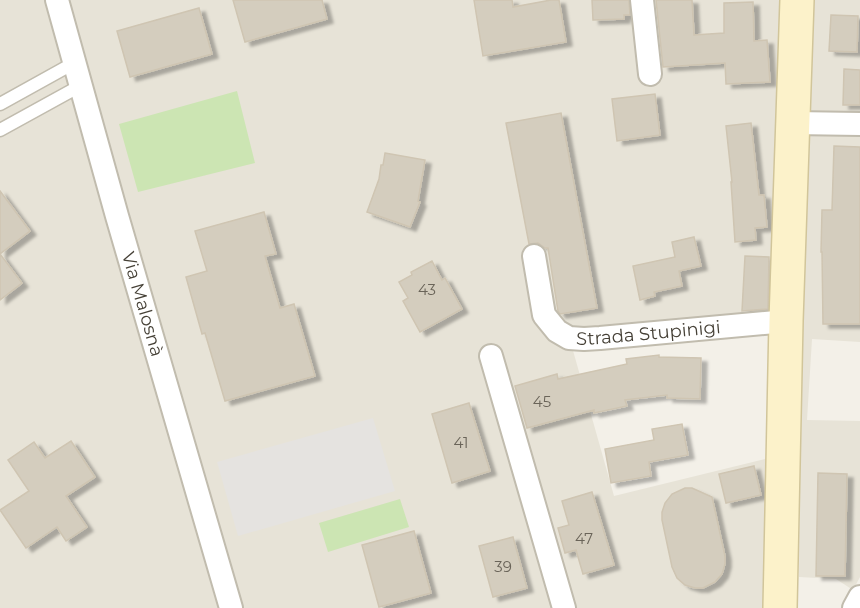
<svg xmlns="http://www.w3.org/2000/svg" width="860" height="608" viewBox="0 0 860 608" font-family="Montserrat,sans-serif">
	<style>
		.residential { fill: #e7e3d7 }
		.green { fill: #cce5b3 }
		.parking { fill: #e5e3e0 }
		.building { fill: #d4cdbe; stroke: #cfc5b2; stroke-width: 1.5; filter: url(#shadow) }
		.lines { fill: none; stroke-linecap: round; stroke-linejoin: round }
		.lane-casing { stroke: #c1bcae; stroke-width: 15 }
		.street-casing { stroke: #c1bcae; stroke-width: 26 }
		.secondary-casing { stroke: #d1c59a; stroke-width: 36 }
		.lane { stroke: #fff; stroke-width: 12 }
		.street { stroke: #fff; stroke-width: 22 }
		.secondary { stroke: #fcf2ca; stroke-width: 33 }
		.labels { text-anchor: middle; stroke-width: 5; stroke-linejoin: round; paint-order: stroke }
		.number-label { font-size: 15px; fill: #6a6459 }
		.street-label { font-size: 18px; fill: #464137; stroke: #fff }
	</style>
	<defs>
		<filter id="shadow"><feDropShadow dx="6" dy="4" stdDeviation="1.5" flood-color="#0004"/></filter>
	</defs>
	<rect width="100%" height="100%" fill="#f3f0e8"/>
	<path class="residential" d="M 0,0 L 786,0 L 778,327 L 572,347 L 614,496 L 777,456 L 776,608 L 0,608 Z
		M 807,0 L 860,0 L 860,342 L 812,339 L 807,420 L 860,421 L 860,577 L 853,590 L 836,579 L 799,577 L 801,319 Z"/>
	<path class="green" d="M 237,91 L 255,163 L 138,192 L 119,124 Z
		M 400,499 L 409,527 L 328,552 L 319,523 Z"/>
	<path class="parking" d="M 373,418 L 395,491 L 238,536 L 217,462 Z"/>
	<path class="building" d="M 233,0 L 322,0 L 327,19 L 245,42 Z
		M 474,0 L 512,0 L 513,7 L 551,0 L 559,0 L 566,42 L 483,56 Z
		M 592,0 L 629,0 L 630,15 L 624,15 L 624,19 L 593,20 Z
		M 656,0 L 692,0 L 694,35 L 724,33 L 724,3 L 753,2 L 754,41 L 767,40 L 770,82 L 726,84 L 725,63 L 663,67 Z
		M 199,8 L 212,54 L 130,77 L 117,31 Z
		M 831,15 L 858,16 L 857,52 L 829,51 Z
		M 844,69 L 860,70 L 860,105 L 843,105 Z
		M 655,94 L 660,135 L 617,141 L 612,99 Z
		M 561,113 L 597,308 L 560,314 L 558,311 L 548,248 L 545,248 L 538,243 L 529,244 L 506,123 Z
		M 751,123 L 759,195 L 764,195 L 767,227 L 755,228 L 756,240 L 735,242 L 731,182 L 732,182 L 726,126 Z
		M 834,146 L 860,147 L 860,324 L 823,324 L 822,252 L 821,252 L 822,210 L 832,210 Z
		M 385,153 L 425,160 L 418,201 L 420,202 L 410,227 L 367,212 L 379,179 L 381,165 L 383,165 Z
		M 0,191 L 30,231 L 0,254 L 22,283 L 0,300 Z
		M 264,212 L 276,254 L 265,256 L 280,308 L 294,304 L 315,376 L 225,401 L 205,333 L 202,334 L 186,277 L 207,271 L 195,231 Z
		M 694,237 L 701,266 L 679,271 L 682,286 L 654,292 L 655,296 L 640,300 L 633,266 L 675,257 L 672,242 Z
		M 745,256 L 769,257 L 768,309 L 742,311 Z
		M 432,261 L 442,280 L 445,278 L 462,309 L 420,332 L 403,301 L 408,298 L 399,282 L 412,275 L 411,272 Z
		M 659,355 L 659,357 L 701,358 L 700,399 L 667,398 L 667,395 L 625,400 L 627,406 L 594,413 L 594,410 L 527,428 L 515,386 L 557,374 L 558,379 L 627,364 L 626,359 Z
		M 469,403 L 490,471 L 452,483 L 432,414 Z
		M 682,424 L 688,455 L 649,462 L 651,476 L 611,483 L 605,449 L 654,440 L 652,429 Z
		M 71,441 L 95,477 L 66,496 L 87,527 L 66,541 L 57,527 L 26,548 L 0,510 L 29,491 L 8,460 L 34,442 L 45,458 Z
		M 754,466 L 761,495 L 726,503 L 719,474 Z
		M 818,473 L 847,474 L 845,576 L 816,576 Z
		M 685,488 L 692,488 L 712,497 L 725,556 L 725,564 L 722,574 L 715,582 L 703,588 L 695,588 L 685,585 L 677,578 L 672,567 L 662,520 L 662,512 L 665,503 L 672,494 Z
		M 592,492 L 614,565 L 583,574 L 576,550 L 565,553 L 558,528 L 569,525 L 562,501 Z
		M 414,531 L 431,593 L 379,607 L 362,545 Z
		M 513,537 L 527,588 L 493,597 L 479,546 Z"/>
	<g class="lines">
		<defs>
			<path id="lane" d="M 0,104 L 74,63
				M 0,130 L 80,86"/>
			<g id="street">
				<path id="s1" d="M 57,0 L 117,216 L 231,608"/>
				<path d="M 642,0 L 650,74"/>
				<path d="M 793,123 L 860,124"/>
				<path id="s2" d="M 534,256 L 544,315 L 557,331 L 569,338 L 584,339 L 600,338 L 786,321"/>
				<path d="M 491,356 L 564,608"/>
				<path d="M 854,608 L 860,597"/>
			</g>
			<path id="secondary" d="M 780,608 L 786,321 L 797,0"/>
		</defs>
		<use href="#lane" class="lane-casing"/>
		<use href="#street" class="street-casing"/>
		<use href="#secondary" class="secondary-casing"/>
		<use href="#lane" class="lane"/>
		<use href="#street" class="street"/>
		<use href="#secondary" class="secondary"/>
	</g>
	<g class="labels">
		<g class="number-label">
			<text x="427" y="295">43</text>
			<text x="542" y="407">45</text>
			<text x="461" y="448">41</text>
			<text x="584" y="544">47</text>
			<text x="503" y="572">39</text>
		</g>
		<g class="street-label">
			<text dy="6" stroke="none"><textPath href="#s1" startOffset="316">Via Malosnà</textPath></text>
			<text dy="6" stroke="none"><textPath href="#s2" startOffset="174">Strada Stupinigi</textPath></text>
		</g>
	</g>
</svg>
